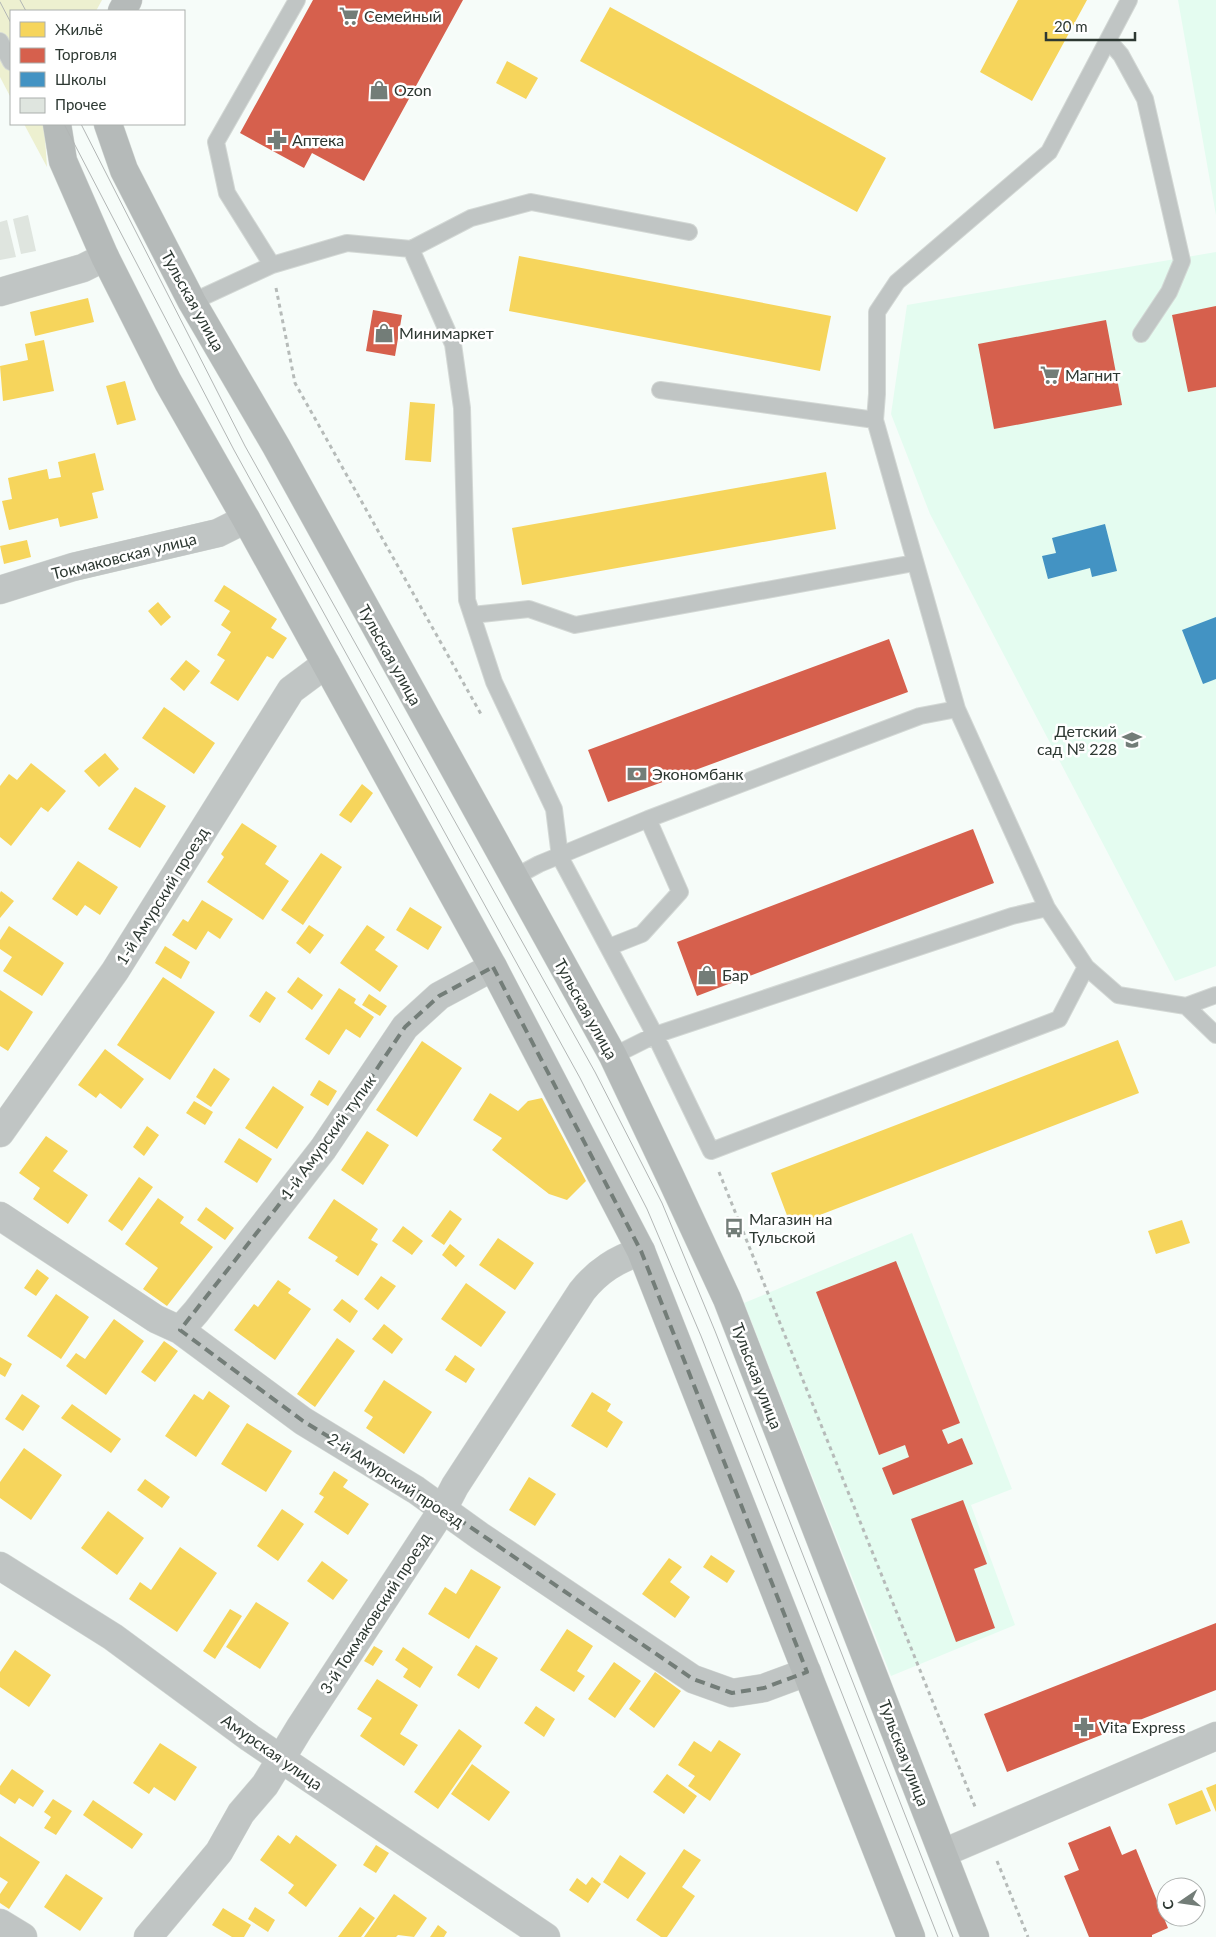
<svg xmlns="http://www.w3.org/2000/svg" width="1216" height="1937" viewBox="0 0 1216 1937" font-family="Lato,sans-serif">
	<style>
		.built { fill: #e4fcf0 }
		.green { fill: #edf0d0 }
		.homes { fill: #f6d55c }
		.shops { fill: #d6604d }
		.schools { fill: #4393c3 }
		.building { fill: #dfe5df }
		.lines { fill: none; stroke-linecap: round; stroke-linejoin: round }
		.lane-casing { stroke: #d3d8d5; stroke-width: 18 }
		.street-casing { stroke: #d3d8d5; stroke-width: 29 }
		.secondary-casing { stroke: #d3d8d5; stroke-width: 29 }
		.path { stroke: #b6bbb9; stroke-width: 3; stroke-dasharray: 4 4; stroke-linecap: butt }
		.lane { stroke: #c0c5c4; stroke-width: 16 }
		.street { stroke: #c0c5c4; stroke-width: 28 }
		.secondary { stroke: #b5bab9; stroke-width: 28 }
		.tram { stroke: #b2b6b5; stroke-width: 1 }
		.marked { fill: none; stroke: #737d78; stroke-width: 4; stroke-dasharray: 10 6; stroke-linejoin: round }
		.labels { text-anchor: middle; stroke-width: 5; stroke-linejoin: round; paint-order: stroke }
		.poi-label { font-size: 16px; fill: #2d3832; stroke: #fff; text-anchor: start }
		.street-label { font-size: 16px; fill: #2d3832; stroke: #fff }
	</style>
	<rect width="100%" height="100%" fill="#f6fcf9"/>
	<path class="built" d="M 1178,0 L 1216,0 L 1216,215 Z
		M 1216,252 L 1216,966 L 1175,981 L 930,514 L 891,414 L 907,305 Z
		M 912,1233 L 1012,1489 L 971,1505 L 1015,1625 L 891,1676 L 744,1303 Z"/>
	<path class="green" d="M 0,0 L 102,0 L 96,11 L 11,11 L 11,98 L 0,77 Z
		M 24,124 L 44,124 L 47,167 Z"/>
	<path class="homes" d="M 1018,0 L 1087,0 L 1032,101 L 980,72 Z
		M 610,7 L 886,158 L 857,212 L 580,61 Z
		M 507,61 L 538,78 L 526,99 L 496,83 Z
		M 519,256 L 831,316 L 820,371 L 509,311 Z
		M 88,298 L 94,322 L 35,336 L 30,312 Z
		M 44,340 L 54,391 L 3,401 L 0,366 L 28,360 L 25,344 Z
		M 125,381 L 136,420 L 117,425 L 106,386 Z
		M 410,402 L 435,404 L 431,462 L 405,460 Z
		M 95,453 L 104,490 L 92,493 L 98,518 L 60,527 L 58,518 L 9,530 L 2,501 L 12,499 L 8,478 L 47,469 L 49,479 L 61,477 L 58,462 Z
		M 826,472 L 836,529 L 522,585 L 512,528 Z
		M 27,540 L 31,557 L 4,564 L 0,546 Z
		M 224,585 L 277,619 L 271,628 L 287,638 L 273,659 L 267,656 L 238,701 L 210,683 L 225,660 L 217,655 L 231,632 L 221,625 L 230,611 L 214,601 Z
		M 158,602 L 171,617 L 161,626 L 148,611 Z
		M 186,660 L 200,671 L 184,691 L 170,679 Z
		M 164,707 L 215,743 L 194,774 L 142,738 Z
		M 105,753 L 119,769 L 99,787 L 84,771 Z
		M 31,763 L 66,791 L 48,812 L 41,807 L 11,846 L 0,837 L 0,786 L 9,774 L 17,780 Z
		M 362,784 L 373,793 L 351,823 L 339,815 Z
		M 135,787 L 166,806 L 140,848 L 108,829 Z
		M 242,823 L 277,846 L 265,864 L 289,881 L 263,920 L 207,882 L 224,857 L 221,854 Z
		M 321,853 L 342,867 L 303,925 L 281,910 Z
		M 78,861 L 118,887 L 100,915 L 85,905 L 77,916 L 52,899 Z
		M 1,891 L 14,901 L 0,918 L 0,893 Z
		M 202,900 L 233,919 L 220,939 L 208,931 L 196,950 L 172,935 L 183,919 L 188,922 Z
		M 410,907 L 442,927 L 428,950 L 396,930 Z
		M 309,925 L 324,935 L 310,954 L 296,943 Z
		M 367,925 L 385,937 L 375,950 L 398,966 L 380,992 L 340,963 Z
		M 9,926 L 64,963 L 42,996 L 3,971 L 12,957 L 0,949 L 0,940 Z
		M 165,946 L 190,962 L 181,979 L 155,963 Z
		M 163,977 L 215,1012 L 170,1080 L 117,1045 Z
		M 298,977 L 323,995 L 312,1010 L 287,992 Z
		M 339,988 L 356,999 L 354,1003 L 374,1017 L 360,1038 L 346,1029 L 329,1055 L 305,1039 Z
		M 0,990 L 33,1012 L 8,1051 L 0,1046 Z
		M 266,991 L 276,998 L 260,1023 L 249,1016 Z
		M 369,994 L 387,1006 L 380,1016 L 362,1005 Z
		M 1118,1040 L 1139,1093 L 791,1226 L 771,1173 Z
		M 422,1041 L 462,1068 L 417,1137 L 376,1110 Z
		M 105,1049 L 144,1079 L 121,1109 L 100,1093 L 96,1098 L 78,1085 Z
		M 214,1068 L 230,1079 L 211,1107 L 196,1097 Z
		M 319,1080 L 337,1091 L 328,1106 L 310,1095 Z
		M 273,1086 L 304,1107 L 277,1149 L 245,1128 Z
		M 490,1093 L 518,1111 L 528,1101 L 542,1098 L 586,1181 L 567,1200 L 549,1194 L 492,1150 L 502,1138 L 473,1120 Z
		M 194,1101 L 213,1112 L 205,1125 L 186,1113 Z
		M 147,1126 L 159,1135 L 144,1156 L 133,1147 Z
		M 367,1131 L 389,1145 L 363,1185 L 341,1170 Z
		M 46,1136 L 68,1151 L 53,1171 L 88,1195 L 68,1224 L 33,1199 L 40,1188 L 19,1173 Z
		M 239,1138 L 272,1159 L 257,1183 L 224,1162 Z
		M 139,1177 L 153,1187 L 122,1231 L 108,1221 Z
		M 158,1198 L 184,1217 L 180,1223 L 213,1247 L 167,1306 L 143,1289 L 158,1268 L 125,1244 Z
		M 334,1199 L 378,1229 L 371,1240 L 378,1244 L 358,1276 L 335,1261 L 338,1257 L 308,1238 Z
		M 206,1207 L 234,1228 L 225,1240 L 197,1220 Z
		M 450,1210 L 462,1219 L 444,1245 L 431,1236 Z
		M 1182,1220 L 1190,1243 L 1156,1254 L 1148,1231 Z
		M 403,1226 L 423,1241 L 412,1255 L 392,1241 Z
		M 498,1238 L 534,1263 L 515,1290 L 479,1265 Z
		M 450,1244 L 465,1256 L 456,1267 L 442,1255 Z
		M 37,1269 L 49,1278 L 36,1296 L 24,1288 Z
		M 381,1276 L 396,1286 L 378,1310 L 364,1299 Z
		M 278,1280 L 291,1289 L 288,1293 L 311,1309 L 275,1360 L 234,1330 L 254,1304 L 258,1307 Z
		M 466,1283 L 506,1312 L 481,1347 L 441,1319 Z
		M 56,1294 L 89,1317 L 61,1359 L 27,1336 Z
		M 342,1299 L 358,1311 L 350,1323 L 333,1310 Z
		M 114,1319 L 144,1341 L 106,1395 L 66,1366 L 76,1353 L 85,1359 Z
		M 384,1324 L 403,1339 L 392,1354 L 372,1339 Z
		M 337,1338 L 355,1351 L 315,1407 L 297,1394 Z
		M 164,1341 L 178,1351 L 155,1382 L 141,1372 Z
		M 455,1355 L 475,1369 L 466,1383 L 445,1370 Z
		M 0,1357 L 12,1364 L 5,1377 L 0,1374 Z
		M 384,1380 L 432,1412 L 404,1454 L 366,1428 L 373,1417 L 364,1411 Z
		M 209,1391 L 230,1406 L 196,1457 L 165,1436 L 194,1394 L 203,1400 Z
		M 592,1392 L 611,1404 L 607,1411 L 623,1422 L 607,1448 L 571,1426 Z
		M 22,1394 L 40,1406 L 23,1431 L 5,1419 Z
		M 72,1404 L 121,1439 L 111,1453 L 61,1418 Z
		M 247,1423 L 292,1451 L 266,1492 L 221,1464 Z
		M 24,1448 L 62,1475 L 31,1520 L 0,1498 L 0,1482 Z
		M 334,1471 L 348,1480 L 343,1487 L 369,1504 L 348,1535 L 314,1512 L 324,1497 L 319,1494 Z
		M 529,1477 L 556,1494 L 535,1526 L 509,1510 Z
		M 145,1479 L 170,1497 L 162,1508 L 137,1490 Z
		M 282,1509 L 304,1524 L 278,1561 L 257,1546 Z
		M 108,1511 L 144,1538 L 117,1575 L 81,1548 Z
		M 180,1547 L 217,1573 L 177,1632 L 129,1599 L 140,1582 L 151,1590 Z
		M 711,1555 L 735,1571 L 727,1583 L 703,1567 Z
		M 669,1558 L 682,1567 L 670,1582 L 690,1597 L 675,1618 L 642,1594 Z
		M 322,1561 L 348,1580 L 333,1600 L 307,1581 Z
		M 471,1569 L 501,1587 L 469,1639 L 428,1614 L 445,1587 L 456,1594 Z
		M 256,1602 L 289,1623 L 260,1669 L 226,1647 Z
		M 230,1609 L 242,1616 L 215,1659 L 203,1651 Z
		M 567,1629 L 593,1646 L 577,1671 L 585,1676 L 574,1692 L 540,1670 Z
		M 476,1645 L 498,1658 L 479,1689 L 457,1675 Z
		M 374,1646 L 383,1651 L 373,1666 L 364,1661 Z
		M 403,1647 L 433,1667 L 420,1688 L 403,1677 L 408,1669 L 395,1660 Z
		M 15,1650 L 51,1675 L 29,1707 L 0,1687 L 0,1672 Z
		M 614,1662 L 641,1681 L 615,1718 L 588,1699 Z
		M 655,1672 L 681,1691 L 654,1728 L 629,1709 Z
		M 377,1679 L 418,1705 L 400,1734 L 418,1745 L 404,1766 L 360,1736 L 372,1718 L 357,1709 Z
		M 536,1706 L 555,1719 L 544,1737 L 524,1723 Z
		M 459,1729 L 482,1746 L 438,1809 L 414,1792 Z
		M 719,1740 L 741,1754 L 710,1801 L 688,1786 L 695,1776 L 678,1765 L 694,1741 L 711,1752 Z
		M 160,1743 L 197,1767 L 175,1801 L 154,1787 L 149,1794 L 133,1783 Z
		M 472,1764 L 510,1792 L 489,1821 L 451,1794 Z
		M 12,1769 L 44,1791 L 33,1807 L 19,1798 L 15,1804 L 0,1794 L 0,1786 Z
		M 667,1774 L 697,1796 L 684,1814 L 653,1792 Z
		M 1216,1784 L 1216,1812 L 1206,1788 Z
		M 1202,1790 L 1211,1811 L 1176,1825 L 1168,1804 Z
		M 53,1799 L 72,1811 L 56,1835 L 44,1828 L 51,1817 L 44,1812 Z
		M 93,1800 L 143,1834 L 132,1849 L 83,1815 Z
		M 278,1835 L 290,1844 L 296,1835 L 337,1865 L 306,1907 L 288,1893 L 294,1885 L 260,1860 Z
		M 0,1836 L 40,1862 L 9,1909 L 0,1903 L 0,1894 L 8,1882 L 0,1877 Z
		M 376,1845 L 389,1853 L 376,1873 L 363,1865 Z
		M 684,1849 L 701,1860 L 682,1887 L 695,1896 L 667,1937 L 661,1937 L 636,1920 Z
		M 620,1855 L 646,1873 L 628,1899 L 603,1882 Z
		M 66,1874 L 103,1898 L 80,1931 L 44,1907 Z
		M 592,1877 L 601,1884 L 588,1903 L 569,1890 L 577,1878 L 586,1885 Z
		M 394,1894 L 427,1918 L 414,1937 L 398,1935 L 396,1937 L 364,1937 Z
		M 255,1907 L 275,1920 L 268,1932 L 248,1919 Z
		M 360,1907 L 375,1918 L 361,1937 L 338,1937 Z
		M 223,1908 L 251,1925 L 244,1937 L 232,1937 L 212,1925 Z
		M 438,1925 L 447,1932 L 444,1937 L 430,1937 Z"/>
	<path class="shops" d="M 313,0 L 463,0 L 364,181 L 312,153 L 304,168 L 240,133 Z
		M 1216,306 L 1216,387 L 1188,392 L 1172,315 Z
		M 373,310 L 402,315 L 395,356 L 366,351 Z
		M 1106,320 L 1122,405 L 994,429 L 978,344 Z
		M 889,639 L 908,692 L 608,802 L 588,750 Z
		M 973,829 L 994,883 L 697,996 L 677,942 Z
		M 896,1261 L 960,1423 L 942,1430 L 948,1444 L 962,1438 L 973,1464 L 893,1495 L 882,1468 L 909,1457 L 905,1445 L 879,1455 L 816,1292 Z
		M 963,1500 L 987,1564 L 974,1569 L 995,1628 L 956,1642 L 911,1519 Z
		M 1216,1623 L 1216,1690 L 1007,1772 L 984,1714 Z
		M 1110,1826 L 1122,1855 L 1136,1849 L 1168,1928 L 1152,1935 L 1152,1937 L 1089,1937 L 1064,1876 L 1079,1870 L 1068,1843 Z"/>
	<path class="schools" d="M 1105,524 L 1117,571 L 1092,577 L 1090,568 L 1048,579 L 1042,556 L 1056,553 L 1052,538 Z
		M 1216,617 L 1216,679 L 1203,684 L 1182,630 Z"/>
	<path class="building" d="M 28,215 L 36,251 L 21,254 L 13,219 Z
		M 7,220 L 16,257 L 0,260 L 0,222 Z"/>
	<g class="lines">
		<defs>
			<path id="lane" d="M 1129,0 L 1049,152 L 897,282 L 877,312 L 877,394 L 875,420 L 957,709 L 1047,908 L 1086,967 L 1118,995 L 1186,1006 L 1216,1035
				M 1108,40 L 1121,55 L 1145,99 L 1182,261 L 1169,292 L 1141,334
				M 0,41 L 11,62
				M 411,249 L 471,218 L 531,202 L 689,232
				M 272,265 L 227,193 L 216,142 L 297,0
				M 192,302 L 272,265 L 347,243 L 411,249 L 453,344 L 462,408 L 467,600 L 494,682 L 554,809 L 560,857 L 655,1035 L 711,1151 L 1059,1019 L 1086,967
				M 660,390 L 875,420
				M 472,615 L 529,609 L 575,625 L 914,563
				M 513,878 L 539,864 L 648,819 L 920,716 L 957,709
				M 609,947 L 642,934 L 680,892 L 648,819
				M 1186,1006 L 1216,995
				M 613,1056 L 655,1035 L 1012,916 L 1047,908"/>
			<path id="street" d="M 0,292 L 83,268 L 105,257
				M 0,590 L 73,567 L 218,533 L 246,519
				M 0,1133 L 115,971 L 291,690 L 326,664
				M 0,1216 L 156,1319 L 180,1330 L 303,1421 L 416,1490 L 480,1536 L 693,1679 L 732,1693 L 764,1688 L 807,1672
				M 180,1330 L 196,1312 L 323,1149 L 405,1027 L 439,996 L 493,967
				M 0,1566 L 113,1637 L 250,1738 L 546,1937
				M 943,1853 L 1216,1736
				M 0,1923 L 23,1937
				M 148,1937 L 219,1852 L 241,1813 L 265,1785 L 299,1729 L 443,1509 L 455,1486 L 582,1291 C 599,1270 616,1260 641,1251"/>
			<path id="secondary" d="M 122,11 L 128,0
				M 57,124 L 63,161 L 105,257 L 168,382 L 246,519 L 493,967 L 641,1251 L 911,1937
				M 108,124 L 124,170 L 192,302 L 276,446 L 613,1056 L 670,1176 L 727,1299 L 975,1937"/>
		</defs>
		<use href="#lane" class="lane-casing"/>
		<use href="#street" class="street-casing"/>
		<use href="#secondary" class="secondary-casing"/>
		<path class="path" d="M 276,288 L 295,383 L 482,716
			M 719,1172 L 976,1809
			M 997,1861 L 1028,1937"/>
		<use href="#lane" class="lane"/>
		<use href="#street" class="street"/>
		<use href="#secondary" class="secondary"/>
		<path class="tram" d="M 20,0 L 26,11
			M 0,2 L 11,23
			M 64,124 L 234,450 L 580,1078 L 647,1209 L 701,1336 L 938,1937
			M 81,124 L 245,446 L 595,1072 L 662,1203 L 715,1331 L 953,1937"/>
	</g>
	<path class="marked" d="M 493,967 L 641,1251 L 807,1672 L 764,1688 L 732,1693 L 693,1679 L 416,1490 L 303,1421 L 180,1330 L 323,1149 L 405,1027 L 439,996 Z"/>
	<defs>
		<symbol id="supermarket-bare" viewBox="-9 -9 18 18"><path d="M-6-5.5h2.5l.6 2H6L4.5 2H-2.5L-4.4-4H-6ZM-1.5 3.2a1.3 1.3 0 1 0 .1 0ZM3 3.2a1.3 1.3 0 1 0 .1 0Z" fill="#737d78" stroke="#fff" stroke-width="2.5" paint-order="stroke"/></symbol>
		<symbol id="shop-bare" viewBox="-9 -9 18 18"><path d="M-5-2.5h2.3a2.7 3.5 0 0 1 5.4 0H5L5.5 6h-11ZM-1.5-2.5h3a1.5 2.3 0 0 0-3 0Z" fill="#737d78" stroke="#fff" stroke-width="2.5" paint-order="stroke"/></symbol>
		<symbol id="pharmacy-bare" viewBox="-9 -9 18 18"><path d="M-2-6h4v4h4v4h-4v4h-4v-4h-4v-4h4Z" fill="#737d78" stroke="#fff" stroke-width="2.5" paint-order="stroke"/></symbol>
		<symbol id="school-bare" viewBox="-9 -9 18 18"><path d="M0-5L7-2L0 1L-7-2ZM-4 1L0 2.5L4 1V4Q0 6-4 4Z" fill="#737d78" stroke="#fff" stroke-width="2.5" paint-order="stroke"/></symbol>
		<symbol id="bank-bare" viewBox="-9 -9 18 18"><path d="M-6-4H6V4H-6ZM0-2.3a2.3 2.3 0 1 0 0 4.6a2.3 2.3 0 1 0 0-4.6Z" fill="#737d78" stroke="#fff" stroke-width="2.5" paint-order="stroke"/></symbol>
		<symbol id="bus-bare" viewBox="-9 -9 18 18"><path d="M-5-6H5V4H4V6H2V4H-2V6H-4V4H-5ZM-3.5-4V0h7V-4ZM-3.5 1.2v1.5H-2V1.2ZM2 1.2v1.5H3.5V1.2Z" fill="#737d78" stroke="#fff" stroke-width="2.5" paint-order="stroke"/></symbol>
	</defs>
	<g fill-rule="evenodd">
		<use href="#supermarket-bare" x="335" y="2" width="28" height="28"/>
		<use href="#shop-bare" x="365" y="76" width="28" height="28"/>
		<use href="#pharmacy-bare" x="263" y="126" width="28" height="28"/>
		<use href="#shop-bare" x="370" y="319" width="28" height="28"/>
		<use href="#supermarket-bare" x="1036" y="361" width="28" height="28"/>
		<use href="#school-bare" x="1118" y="726" width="28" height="28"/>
		<use href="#bank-bare" x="623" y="760" width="28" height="28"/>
		<use href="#shop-bare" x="693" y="961" width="28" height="28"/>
		<use href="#bus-bare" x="720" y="1214" width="28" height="28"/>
		<use href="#pharmacy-bare" x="1070" y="1713" width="28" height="28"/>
	</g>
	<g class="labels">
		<g class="poi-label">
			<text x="364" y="22">Семейный</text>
			<text x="394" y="96">Ozon</text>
			<text x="292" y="146">Аптека</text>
			<text x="399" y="339">Минимаркет</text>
			<text x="1065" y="381">Магнит</text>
			<text x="1117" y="737" text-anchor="end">Детский<tspan x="1117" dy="18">сад № 228</tspan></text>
			<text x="652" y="780">Экономбанк</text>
			<text x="722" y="981">Бар</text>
			<text x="749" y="1225">Магазин на<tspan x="749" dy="18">Тульской</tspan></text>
			<text x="1099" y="1733">Vita Express</text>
		</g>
		<g class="street-label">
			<text transform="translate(193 301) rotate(61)" y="6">Тульская улица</text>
			<text transform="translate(124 556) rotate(-14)" y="6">Токмаковская улица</text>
			<text transform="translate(390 655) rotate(61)" y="6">Тульская улица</text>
			<text transform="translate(162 896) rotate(-58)" y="6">1-й Амурский проезд</text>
			<text transform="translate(586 1009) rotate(61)" y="6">Тульская улица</text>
			<text transform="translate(328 1137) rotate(-54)" y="6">1-й Амурский тупик</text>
			<text transform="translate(757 1376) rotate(69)" y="6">Тульская улица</text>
			<text transform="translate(396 1480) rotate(33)" y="6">2-й Амурский проезд</text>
			<text transform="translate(375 1613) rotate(-57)" y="6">3-й Токмаковский проезд</text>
			<text transform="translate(272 1752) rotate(35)" y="6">Амурская улица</text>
			<text transform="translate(904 1753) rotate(69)" y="6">Тульская улица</text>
		</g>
	</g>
	<rect x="10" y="10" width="175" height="115" fill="#ffffff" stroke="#abafad"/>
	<rect x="20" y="22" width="25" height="15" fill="#f6d55c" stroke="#abafad"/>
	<text x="55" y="35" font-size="15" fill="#2d3832">Жильё</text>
	<rect x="20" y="48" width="25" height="15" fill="#d6604d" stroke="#abafad"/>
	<text x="55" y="60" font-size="15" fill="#2d3832">Торговля</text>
	<rect x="20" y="72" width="25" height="15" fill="#4393c3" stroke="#abafad"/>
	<text x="55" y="85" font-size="15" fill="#2d3832">Школы</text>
	<rect x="20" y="98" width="25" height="15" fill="#dfe5df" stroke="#abafad"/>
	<text x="55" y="110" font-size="15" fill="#2d3832">Прочее</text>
	<g transform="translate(1181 1902) rotate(257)"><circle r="24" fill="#ffffff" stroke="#abafad"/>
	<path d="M0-4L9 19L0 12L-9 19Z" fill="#737d78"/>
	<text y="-8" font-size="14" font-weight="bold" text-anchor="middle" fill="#2d3832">С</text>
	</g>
	<path d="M1046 32v8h89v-8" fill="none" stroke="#2d3832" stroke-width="2.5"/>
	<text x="1054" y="32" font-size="15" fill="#2d3832" stroke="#ffffff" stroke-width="4" paint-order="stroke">20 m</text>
</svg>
